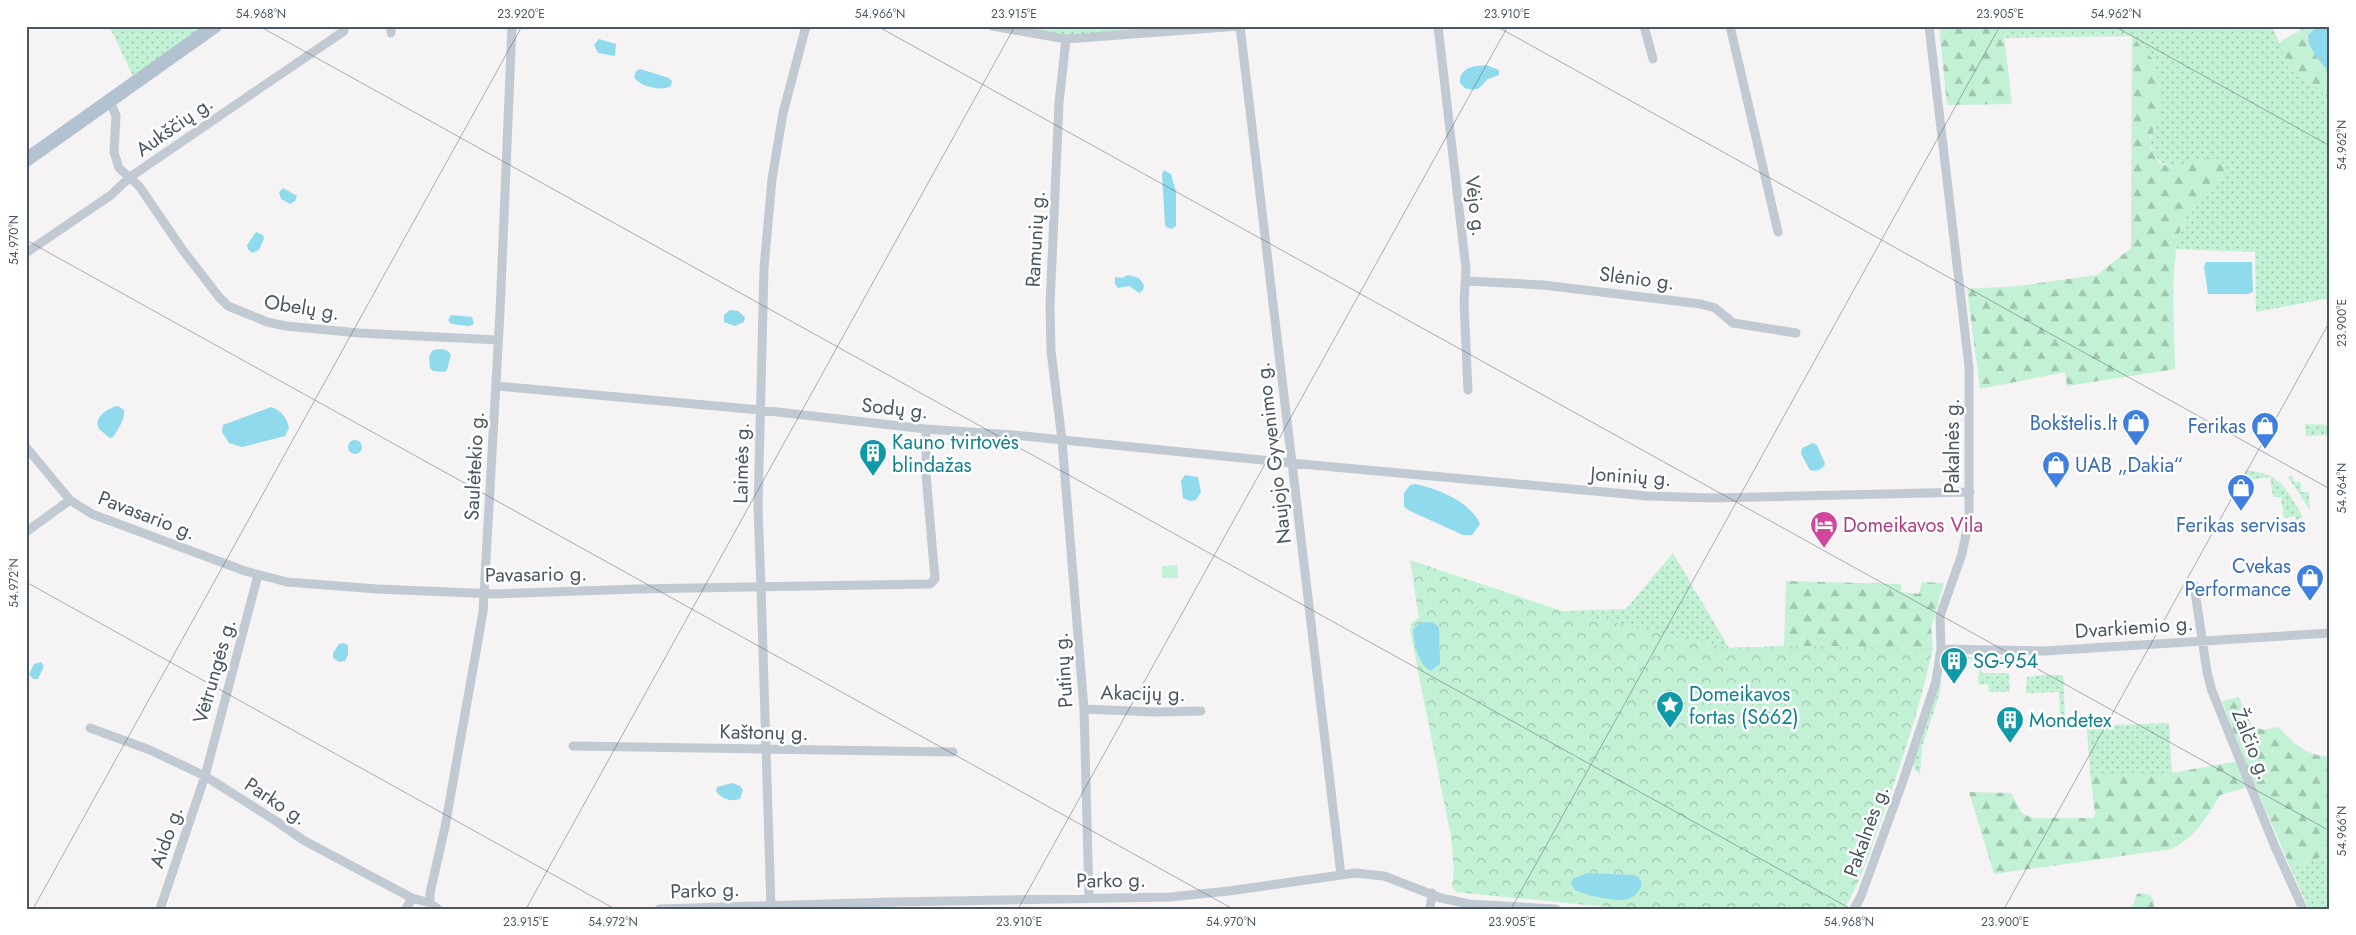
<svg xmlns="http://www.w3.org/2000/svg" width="2356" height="935" viewBox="0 0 2356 935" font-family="Jost,sans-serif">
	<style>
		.grass { fill: url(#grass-dots) }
		.forest { fill: url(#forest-firs) }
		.park { fill: url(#park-crowns) }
		.pitch { fill: #c3f1d5 }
		.water { fill: #90daee }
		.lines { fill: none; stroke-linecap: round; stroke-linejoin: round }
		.stream { stroke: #90daee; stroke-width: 2.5 }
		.minor { stroke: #c1cad2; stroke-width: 9 }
		.primary { stroke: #b3c2d1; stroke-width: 14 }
		.ticks { fill: none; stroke: #4a5661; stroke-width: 1; stroke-opacity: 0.45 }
		.labels { text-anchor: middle; stroke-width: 5; stroke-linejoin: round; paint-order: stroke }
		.street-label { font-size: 20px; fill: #4a5661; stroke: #fff }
		.shop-label { font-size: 20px; fill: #366cbe; stroke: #fff; text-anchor: end }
		.culture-label { font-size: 20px; fill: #0d838f; stroke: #fff; text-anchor: start }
		.hotel-label { font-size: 20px; fill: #b23c85; stroke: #fff; text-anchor: start }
		.neatline { fill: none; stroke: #4a5661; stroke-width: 2 }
		.ticks-label { font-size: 12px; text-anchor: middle; fill: #4a5661 }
	</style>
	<defs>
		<pattern id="grass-dots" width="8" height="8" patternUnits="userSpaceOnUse" patternTransform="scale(1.25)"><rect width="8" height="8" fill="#c3f1d5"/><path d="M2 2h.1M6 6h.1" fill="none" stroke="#a0c6b0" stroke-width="1.8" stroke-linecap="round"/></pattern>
		<pattern id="forest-firs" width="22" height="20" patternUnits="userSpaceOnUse" patternTransform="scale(1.25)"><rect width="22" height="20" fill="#c3f1d5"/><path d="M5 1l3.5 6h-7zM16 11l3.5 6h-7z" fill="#a0c6b0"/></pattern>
		<pattern id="park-crowns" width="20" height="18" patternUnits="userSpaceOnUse" patternTransform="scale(1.25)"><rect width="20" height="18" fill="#c3f1d5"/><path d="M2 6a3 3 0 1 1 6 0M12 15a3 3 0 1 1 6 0" fill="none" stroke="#a0c6b0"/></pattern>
	</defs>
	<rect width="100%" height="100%" fill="#f5f3f3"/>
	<path class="grass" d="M 109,26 L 205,26 L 133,76 Z
		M 992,26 L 1201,26 L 1066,39 Z
		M 2003,26 L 2272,26 L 2290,70 L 2320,89 L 2330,101 L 2330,298 L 2256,312 L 2255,252 L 2174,249 L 2186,217 L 2218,183 L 2210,157 C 2190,164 2168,176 2154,154 C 2147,144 2151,135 2155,124 L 2132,36 L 2003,38 Z
		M 2305,424 L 2330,425 L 2330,435 L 2306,436 Z
		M 2245,470 C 2283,475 2284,486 2303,517 L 2296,521 L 2295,516 L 2284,518 L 2281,497 L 2273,497 L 2270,477 L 2247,480 Z
		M 2293,476 L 2293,482 L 2301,482 L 2301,492 L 2309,492 L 2310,510 L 2288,477 Z
		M 1673,553 L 1729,648 L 1784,646 L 1933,648 L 1890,687 L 1562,611 L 1626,609 Z
		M 1966,657 L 2009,657 L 2010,666 L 2006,667 L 2006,663 L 1997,663 L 1997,659 L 1987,659 L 1986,662 L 1977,663 Z
		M 1979,664 L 1982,664 L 1982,673 L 2009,673 L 2010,692 L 1989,692 L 1988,684 L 1978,685 Z
		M 2043,675 L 2063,675 L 2065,717 L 2060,717 L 2059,692 L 2026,693 L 2027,677 Z
		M 1941,679 L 1940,693 L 1922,747 L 1920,774 L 1915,770 L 1913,764 Z
		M 2169,723 L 2172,773 L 2090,773 L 2087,726 Z
		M 2330,854 L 2330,909 L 2309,909 L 2290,867 Z"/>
	<path class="forest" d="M 1939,26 L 2003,26 L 2012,104 L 1947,105 Z
		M 2308,26 L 2317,26 L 2308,35 L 2309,44 L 2315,55 L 2330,74 L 2330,101 L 2320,89 L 2290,70 L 2278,43 Z
		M 2132,36 L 2155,62 L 2163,107 L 2150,137 L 2150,148 L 2159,163 C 2181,174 2208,149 2221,161 C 2237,175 2193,206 2186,218 C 2167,249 2175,331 2175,369 L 2067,386 L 2065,372 L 1980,389 L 1967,289 L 2017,286 L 2097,275 L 2131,248 Z
		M 1786,581 L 1901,584 L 1901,592 L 1919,594 L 1922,582 L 1944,583 L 1931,628 L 1933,648 L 1784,646 Z
		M 2239,697 L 2251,725 L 2263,730 L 2278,727 C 2292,741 2307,758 2330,756 L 2330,854 L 2290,867 L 2255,785 L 2220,795 C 2208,816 2194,839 2171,849 L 1994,874 L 1969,792 L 2011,793 L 2022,813 L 2032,818 L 2093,818 L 2095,814 L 2090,773 L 2172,773 L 2244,760 L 2222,701 Z
		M 2143,893 L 2150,895 L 2154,901 L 2154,909 L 2131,909 L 2137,894 Z"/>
	<path class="park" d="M 1410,560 L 1562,611 L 1728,648 L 1784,646 L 1933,648 C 1920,707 1901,764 1881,821 C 1870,851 1861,882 1844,909 L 1629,909 L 1456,892 L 1452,887 L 1454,869 L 1451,837 L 1410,630 L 1411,623 L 1419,618 Z"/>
	<path class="pitch" d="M 1177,565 L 1178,578 L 1162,578 L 1162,566 Z"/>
	<path class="water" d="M 2317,26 L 2330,26 L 2330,74 L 2315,55 L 2309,44 L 2308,35 Z
		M 599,39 L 616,44 L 615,56 L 598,53 L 594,45 Z
		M 1486,65 L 1499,70 L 1499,75 L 1488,79 L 1478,89 C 1470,90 1465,90 1460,83 C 1459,67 1474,66 1486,65 Z
		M 640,69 L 669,78 L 672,81 L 671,86 C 663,92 638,86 634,77 L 636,71 Z
		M 1164,170 L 1171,174 L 1176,192 L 1176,226 L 1172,229 L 1166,227 L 1165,224 L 1162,174 Z
		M 283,188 L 297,196 L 295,201 L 290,204 L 281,199 L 279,192 Z
		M 256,232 L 263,235 L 264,239 L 259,250 L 252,253 L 248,249 L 247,245 Z
		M 2206,262 L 2252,262 L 2253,292 L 2248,294 L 2208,294 L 2204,266 Z
		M 1128,275 L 1139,278 L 1144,285 L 1143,290 L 1139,293 L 1129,286 L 1118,288 L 1115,284 L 1115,277 L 1122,278 Z
		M 730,310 L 738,311 L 745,317 L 744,322 L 735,326 L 724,322 L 724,315 Z
		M 451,315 L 472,317 L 474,324 L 469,326 L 451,324 L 448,320 Z
		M 442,349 L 448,351 L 451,355 L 447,370 L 444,372 L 433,371 L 430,368 L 429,356 L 433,350 Z
		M 118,406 L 124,410 C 125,420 118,429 113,437 L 110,438 L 99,429 C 93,417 108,408 118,406 Z
		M 271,407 C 281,410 287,418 289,428 L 285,436 L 242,447 L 229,443 L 222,432 L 223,425 Z
		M348 447a7 7 0 1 1 14 0a7 7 0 1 1-14 0Z
		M 1813,443 L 1817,445 L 1825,464 C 1822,470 1816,472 1810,470 L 1801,454 L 1802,448 Z
		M 1185,475 L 1198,477 L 1201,492 L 1196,500 L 1190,501 L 1183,498 L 1181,481 Z
		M 1415,484 C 1437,488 1471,502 1480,524 L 1472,535 L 1463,535 L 1408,510 L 1404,506 L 1404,493 L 1410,485 Z
		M 1431,622 L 1437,625 L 1439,628 L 1440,664 L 1431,671 C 1418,665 1414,643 1413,630 L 1419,623 Z
		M 344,643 L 348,645 L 348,655 L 345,661 L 339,662 L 333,658 L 333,653 L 339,644 Z
		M 41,662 L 44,666 L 38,679 L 33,679 L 29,674 L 34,664 Z
		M 732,783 L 740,786 L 743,790 L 740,799 C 731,802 721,799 716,791 L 717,787 Z
		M 1587,873 L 1634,875 C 1651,882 1635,900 1622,900 C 1612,901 1584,894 1575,890 L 1571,883 L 1573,879 Z"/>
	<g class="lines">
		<path class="stream" d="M 2299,26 L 2302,29"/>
		<path class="minor" d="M 391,26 L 391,33
			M 992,26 L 1066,39 L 1240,26
			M 1240,26 L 1341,875
			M 1438,26 L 1466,269 L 1464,303 L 1468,390
			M 1644,26 L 1653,59
			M 1730,26 L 1778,232
			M 1066,39 L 1059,103 L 1050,305 L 1051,351 L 1062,440 L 1084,709 L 1089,898
			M 110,101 L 116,116 L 114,152 L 119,168 L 139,186 L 182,249 L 219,297 L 228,306 L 267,322 L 286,326 L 359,333 L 498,340
			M 26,253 L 111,195 L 130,177 L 344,31
			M 1466,281 L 1543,285 L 1701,304 L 1715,308 L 1733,323 L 1796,333
			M 496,386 L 760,410 L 926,429 L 1013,435 L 1291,463 L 1647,496 L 1712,498 L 1970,492
			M 26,447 L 70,500 L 92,514 L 245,571 L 287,582 L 377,589 L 497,594 L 637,589 L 930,584 L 935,579 L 926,474 L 926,429
			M 26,532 L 70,500
			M 2194,585 L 2207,672 L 2212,691 L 2275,847 L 2303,909
			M 1941,649 L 2044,651 L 2330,633
			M 1084,709 L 1155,712 L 1201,711
			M 90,728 L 150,750 L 205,776 L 276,821 L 303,840 L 412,898 L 430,903 L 438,909
			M 573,746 L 953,752
			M 430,903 L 430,893 L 445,827 L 483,612 L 500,312 L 512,26
			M 160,909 L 205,776 L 258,575
			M 406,909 L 412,898
			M 659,909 L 893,902 L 1170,897 L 1229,891 L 1355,873 L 1384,876 L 1441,898 L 1469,904 L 1556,909
			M 771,909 L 761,587 L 758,508 L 764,268 L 772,179 L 783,113 L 806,26
			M 1430,909 L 1432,893
			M 1854,909 L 1861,896 L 1903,781 L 1936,681 L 1941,649 L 1940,616 L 1962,554 L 1969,519 L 1969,367 L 1929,26"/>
		<path class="primary" d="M 26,160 L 215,26"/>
	</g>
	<path class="ticks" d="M 259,26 L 1851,909M 877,26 L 2330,831M 1496,26 L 2330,489M 2114,26 L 2330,146M 26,31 L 29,26M 26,240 L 1233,909M 26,582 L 615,909M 33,909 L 522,26M 526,909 L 1015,26M 1018,909 L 1508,26M 1511,909 L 2000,26M 2004,909 L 2330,321"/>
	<defs>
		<symbol id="shop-pin" viewBox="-11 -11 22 30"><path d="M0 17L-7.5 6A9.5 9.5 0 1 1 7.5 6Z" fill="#3f7fe0" stroke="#fff"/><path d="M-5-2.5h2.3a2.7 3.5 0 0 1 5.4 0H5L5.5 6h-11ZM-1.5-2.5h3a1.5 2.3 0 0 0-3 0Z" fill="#fff"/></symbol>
		<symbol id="building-pin" viewBox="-11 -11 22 30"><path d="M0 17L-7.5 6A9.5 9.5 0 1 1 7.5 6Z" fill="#0f9aa8" stroke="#fff"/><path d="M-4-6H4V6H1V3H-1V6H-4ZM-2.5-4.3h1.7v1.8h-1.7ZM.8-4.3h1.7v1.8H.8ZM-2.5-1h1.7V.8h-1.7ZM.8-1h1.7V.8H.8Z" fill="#fff"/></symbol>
		<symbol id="hotel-pin" viewBox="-11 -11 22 30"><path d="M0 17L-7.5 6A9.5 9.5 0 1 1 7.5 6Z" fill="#d1479c" stroke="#fff"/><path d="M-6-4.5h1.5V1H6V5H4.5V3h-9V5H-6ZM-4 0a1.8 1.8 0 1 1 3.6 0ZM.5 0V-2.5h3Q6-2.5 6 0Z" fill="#fff"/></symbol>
		<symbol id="sight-pin" viewBox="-11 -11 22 30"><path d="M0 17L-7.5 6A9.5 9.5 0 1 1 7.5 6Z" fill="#0f9aa8" stroke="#fff"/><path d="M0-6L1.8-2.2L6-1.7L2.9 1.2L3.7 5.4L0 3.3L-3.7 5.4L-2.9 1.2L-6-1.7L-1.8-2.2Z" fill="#fff"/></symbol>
	</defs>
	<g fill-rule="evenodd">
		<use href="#shop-pin" x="2120" y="407" width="32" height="43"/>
		<use href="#shop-pin" x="2249" y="410" width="32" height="43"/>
		<use href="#building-pin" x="857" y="437" width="32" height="43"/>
		<use href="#shop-pin" x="2040" y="449" width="32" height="43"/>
		<use href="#shop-pin" x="2225" y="472" width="32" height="43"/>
		<use href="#hotel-pin" x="1808" y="509" width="32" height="43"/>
		<use href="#shop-pin" x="2294" y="562" width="32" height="43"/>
		<use href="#building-pin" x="1938" y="645" width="32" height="43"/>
		<use href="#sight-pin" x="1654" y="689" width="32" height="43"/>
		<use href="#building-pin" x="1994" y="704" width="32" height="43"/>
	</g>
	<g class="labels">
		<g class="street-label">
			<text transform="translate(174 126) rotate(-35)" y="7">Aukščių g.</text>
			<text transform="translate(1476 206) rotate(83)" y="7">Vėjo g.</text>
			<text transform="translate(1035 239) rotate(-87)" y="7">Ramunių g.</text>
			<text transform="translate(1637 278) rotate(7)" y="7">Slėnio g.</text>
			<text transform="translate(302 307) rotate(9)" y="7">Obelų g.</text>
			<text transform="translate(895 408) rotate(6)" y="7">Sodų g.</text>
			<text transform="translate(1952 446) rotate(-90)" y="7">Pakalnės g.</text>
			<text transform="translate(1273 453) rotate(-97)" y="7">Naujojo Gyvenimo g.</text>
			<text transform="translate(741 463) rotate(-89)" y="7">Laimės g.</text>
			<text transform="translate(474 466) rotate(-87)" y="7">Saulėtekio g.</text>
			<text transform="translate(1631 476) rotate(4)" y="7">Joninių g.</text>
			<text transform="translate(147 515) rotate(21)" y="7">Pavasario g.</text>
			<text transform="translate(536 574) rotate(-1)" y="7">Pavasario g.</text>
			<text transform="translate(2134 627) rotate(-4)" y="7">Dvarkiemio g.</text>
			<text transform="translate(1063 670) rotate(-94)" y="7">Putinų g.</text>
			<text transform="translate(214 671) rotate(-74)" y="7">Vėtrungės g.</text>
			<text transform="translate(1143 693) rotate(1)" y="7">Akacijų g.</text>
			<text transform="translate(764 732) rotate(1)" y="7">Kaštonų g.</text>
			<text transform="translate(2252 744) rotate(68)" y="7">Žalčio g.</text>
			<text transform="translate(276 801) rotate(33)" y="7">Parko g.</text>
			<text transform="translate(1866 831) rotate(-70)" y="7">Pakalnės g.</text>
			<text transform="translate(166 837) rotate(-71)" y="7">Aido g.</text>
			<text transform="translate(1111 880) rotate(-1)" y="7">Parko g.</text>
			<text transform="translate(705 890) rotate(-2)" y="7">Parko g.</text>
		</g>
		<g class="shop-label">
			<text x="2117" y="430">Bokštelis.lt</text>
			<text x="2246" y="433">Ferikas</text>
			<text x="2075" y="472" text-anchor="start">UAB „Dakia“</text>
			<text x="2241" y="532" text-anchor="middle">Ferikas servisas</text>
			<text x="2291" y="573">Cvekas<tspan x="2291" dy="23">Performance</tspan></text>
		</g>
		<g class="culture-label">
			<text x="892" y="449">Kauno tvirtovės<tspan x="892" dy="23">blindažas</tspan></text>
			<text x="1973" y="668">SG-954</text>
			<text x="1689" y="701">Domeikavos<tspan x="1689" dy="23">fortas (S662)</tspan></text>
			<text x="2029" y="727">Mondetex</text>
		</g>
		<g class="hotel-label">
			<text x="1843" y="532">Domeikavos Vila</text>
		</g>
	</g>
	<rect width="2356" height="935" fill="none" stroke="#ffffff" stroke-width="55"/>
	<rect x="28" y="28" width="2300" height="880" class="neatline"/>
	<g class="ticks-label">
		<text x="261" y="18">54.968°N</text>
		<text x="521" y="18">23.920°E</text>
		<text x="880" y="18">54.966°N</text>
		<text x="1014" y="18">23.915°E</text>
		<text x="1507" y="18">23.910°E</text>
		<text x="2000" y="18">23.905°E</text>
		<text x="2116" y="18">54.962°N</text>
		<text transform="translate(2342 145) rotate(-90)" y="4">54.962°N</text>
		<text transform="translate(14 240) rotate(-90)" y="4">54.970°N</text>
		<text transform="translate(2342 323) rotate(-90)" y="4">23.900°E</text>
		<text transform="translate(2342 488) rotate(-90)" y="4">54.964°N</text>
		<text transform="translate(14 583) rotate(-90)" y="4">54.972°N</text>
		<text transform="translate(2342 831) rotate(-90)" y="4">54.966°N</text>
		<text x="526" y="926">23.915°E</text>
		<text x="613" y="926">54.972°N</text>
		<text x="1019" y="926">23.910°E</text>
		<text x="1231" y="926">54.970°N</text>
		<text x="1512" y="926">23.905°E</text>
		<text x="1849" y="926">54.968°N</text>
		<text x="2005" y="926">23.900°E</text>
	</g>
</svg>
